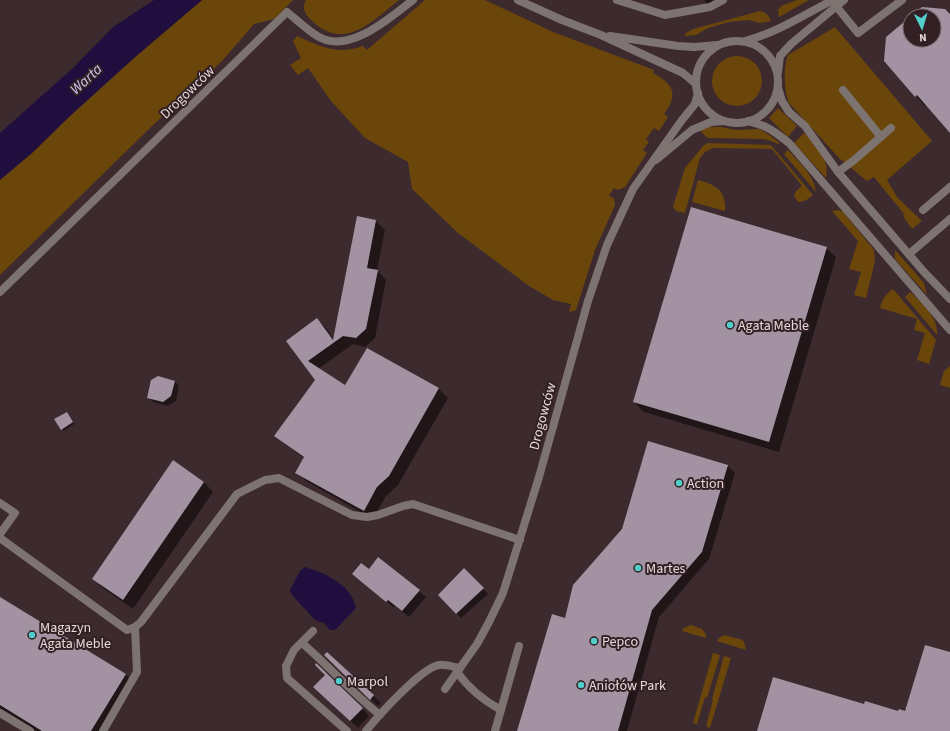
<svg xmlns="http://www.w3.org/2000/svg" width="950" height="731" viewBox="0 0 950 731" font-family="'Source Sans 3',sans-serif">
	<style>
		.green { fill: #6b460b }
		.water { fill: #200e3e }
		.shadow { fill: #0007 }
		.building { fill: #a392a1 }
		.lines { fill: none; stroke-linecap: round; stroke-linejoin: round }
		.lane { stroke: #7d7370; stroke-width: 8 }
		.street { stroke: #7d7370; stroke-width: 8 }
		.poi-dot { fill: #53cdca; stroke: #332024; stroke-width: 1.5 }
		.labels { text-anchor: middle; stroke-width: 4; stroke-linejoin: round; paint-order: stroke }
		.street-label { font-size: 14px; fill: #e6d9db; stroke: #332024 }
		.poi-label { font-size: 14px; fill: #e6d9db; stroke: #332024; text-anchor: start }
		.water-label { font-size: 15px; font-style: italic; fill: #cec3f5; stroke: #332024 }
	</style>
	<rect width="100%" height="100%" fill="#3d2a2e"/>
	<path class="green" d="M 202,0 L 293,0 L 274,19 L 254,24 L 223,60 L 152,126 L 0,275 L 0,180 L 32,153 L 71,115 L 134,58 Z
		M 306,0 L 399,0 C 371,22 344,53 310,19 C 304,13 302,7 306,0 Z
		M 425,0 L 485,0 L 553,32 L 654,70 L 653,73 C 673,84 679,93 664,114 L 668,117 L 659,131 L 654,128 L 646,139 L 649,142 L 643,150 L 647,153 L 625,187 L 618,190 L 614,188 L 609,196 L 614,198 L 615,205 L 595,250 L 576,310 L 569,312 L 571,304 L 553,300 L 529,286 L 458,233 L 412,189 L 408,162 L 365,138 L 331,101 L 308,68 L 298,75 L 290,65 L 301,58 L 293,41 L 297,36 C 321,47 337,55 363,46 L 367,50 Z
		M 797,0 L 809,0 L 779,17 L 778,10 L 781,6 Z
		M 760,11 C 766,12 769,16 771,21 L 760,23 L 749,20 L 729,22 L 708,28 L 696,35 L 684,36 L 686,33 L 693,29 Z
		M 835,27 L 932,141 L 887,180 L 897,197 L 922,221 L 912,229 L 903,216 L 904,214 L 874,177 L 867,181 L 839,158 L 789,103 C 784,91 783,67 788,55 Z
		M712 81a25 25 0 1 1 50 0a25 25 0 1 1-50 0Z
		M 778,108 L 797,126 L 788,137 L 769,118 Z
		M 710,127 L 721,127 L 736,130 L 759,129 L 765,132 L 780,143 L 778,144 L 771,141 L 763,139 L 709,138 L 706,137 L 700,130 Z
		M 804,133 C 817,145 830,160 826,178 L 794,143 Z
		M 708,143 L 771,145 L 813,195 C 808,199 805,202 798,202 L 794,196 L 796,191 L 802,186 L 772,149 L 713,148 L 705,152 L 700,158 L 685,213 L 676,211 L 673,207 L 685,168 L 704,145 Z
		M 788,150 C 799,162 814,175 816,192 L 784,154 Z
		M 698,180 C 715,184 727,191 725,211 L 692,202 Z
		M 838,210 L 843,212 L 874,250 L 875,261 L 866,298 L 854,295 L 861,272 L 849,269 L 858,241 L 832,211 Z
		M 895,250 L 924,283 L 927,295 L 895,259 Z
		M 893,289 L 936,340 L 929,364 L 917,360 L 925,333 L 914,330 L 917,319 L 880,308 C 882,299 886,294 893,289 Z
		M 910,292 C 922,303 939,318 937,335 L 905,297 Z
		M 950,366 L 950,388 L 940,385 L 944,371 Z
		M 691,625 L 702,629 L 706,635 L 706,638 L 682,631 L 684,628 Z
		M 724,635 L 743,640 L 745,645 L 746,650 L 717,641 L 719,638 Z
		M 713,653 L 720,655 L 707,698 L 705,697 L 697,724 L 693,723 Z
		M 724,656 L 731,658 L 710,728 L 706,726 L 713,700 L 712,699 Z"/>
	<path class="water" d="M 154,0 L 202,0 L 134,58 L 71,115 L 32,153 L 0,180 L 0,133 L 74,67 L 113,27 Z
		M 305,567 C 325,573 351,584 356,608 L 335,630 L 330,630 L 324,623 L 315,620 L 292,595 L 290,590 L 300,571 Z"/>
	<path class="shadow" d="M 704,0 L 715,0 L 708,4 Z
		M 950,15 L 950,131 L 927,104 L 925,106 L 916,96 L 885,61 L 910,18 L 910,40 L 934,40 L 934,16 L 912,16 Z
		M 376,221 L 385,230 L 377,270 L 386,280 L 375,338 L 365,347 L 353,344 L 318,369 L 346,387 L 367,349 L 439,389 L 448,398 L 398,485 L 386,496 L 373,519 L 306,481 L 297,472 L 305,459 L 285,444 L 276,435 L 316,380 L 287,341 L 317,320 L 326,328 L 334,340 Z
		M 826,248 L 836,257 L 779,452 L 644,412 L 634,402 Z
		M 175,381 L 179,386 L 176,401 L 168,406 L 153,402 L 148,397 Z
		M 68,415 L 74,424 L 64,431 L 62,429 Z
		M 173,462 L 204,482 L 213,492 L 133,609 L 103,588 L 93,579 Z
		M 728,466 L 735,473 L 709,559 L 659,617 L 627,731 L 518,731 L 566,619 Z
		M 369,570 L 419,591 L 426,597 L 409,617 L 395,606 L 393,607 L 353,574 Z
		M 464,570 L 488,594 L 461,618 L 439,595 Z
		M 0,598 L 125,674 L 135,684 L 107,731 L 37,731 L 0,708 Z
		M 327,653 L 381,703 L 378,706 L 333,663 Z
		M 322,694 L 362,708 L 369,716 L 358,728 Z"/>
	<path class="building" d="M 922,7 L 945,9 L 950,14 L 950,133 L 917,95 L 915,97 L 884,61 L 886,37 L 910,17 L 910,40 L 934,40 L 934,16 L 911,16 Z
		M 691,207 L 827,247 L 769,442 L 633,402 Z
		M 357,216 L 376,220 L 367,268 L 378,270 L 366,329 L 356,338 L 343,336 L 308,361 L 345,385 L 367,348 L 439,388 L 389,476 L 377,487 L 364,511 L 295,473 L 304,457 L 274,436 L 315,380 L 286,341 L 317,318 L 333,340 Z
		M 158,376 L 175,381 L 171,396 L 163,402 L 147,398 L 151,380 Z
		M 67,412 L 73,422 L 61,430 L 54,419 Z
		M 648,441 L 728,465 L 702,552 L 652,610 L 618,731 L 517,731 L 552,614 L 565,618 L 573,585 L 622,529 Z
		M 173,460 L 204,482 L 123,600 L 92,579 Z
		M 378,557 L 420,590 L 402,611 L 388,600 L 386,602 L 352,574 L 361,563 L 369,569 Z
		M 464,568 L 484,588 L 456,614 L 438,595 Z
		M 0,597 L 126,674 L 91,731 L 42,731 L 0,705 Z
		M 925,645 L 950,652 L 950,731 L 757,731 L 773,677 L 864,704 L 865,701 L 898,711 L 899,709 L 905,711 Z
		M 327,652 L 374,695 L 370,700 L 324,655 Z
		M 316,663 L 363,708 L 350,721 L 313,687 L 325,675 L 315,665 Z"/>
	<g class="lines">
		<path class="lane" d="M 617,0 L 665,15 L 710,7 L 723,0
			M 836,6 L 858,33 L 902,0
			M 843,90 L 881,137
			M 838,172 L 853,161 L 891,128
			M 923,210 L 950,187
			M 909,254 L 950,219
			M 0,503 L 15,513 L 0,534
			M 0,538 L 127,630 L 135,627 L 141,622 L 237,494 L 265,480 L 279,478 L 352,515 L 367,517 L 378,515 L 403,506 L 413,504 L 520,540
			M 313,631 L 294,650 L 286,666 L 287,678 L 347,731
			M 302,643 C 329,666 352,693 380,715
			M 457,672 C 469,689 483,700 501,710
			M 0,713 L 30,731
			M 103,731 L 137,672 L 135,627
			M 366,731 C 378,716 421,668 439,665 C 445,664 454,667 460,668
			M 495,731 L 519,646"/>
		<path class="street" d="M 518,0 L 562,20 L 601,35 L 683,73 L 696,84
			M 610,36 L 678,46 L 694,47 L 717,45
			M 745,41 C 776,33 804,15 833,0
			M696 82a41 41 0 1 1 82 0a41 41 0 1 1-82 0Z
			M 778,72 L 780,56 L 791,44 L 844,0
			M 778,88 L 782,101 L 789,112 L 805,126 L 838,172 L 924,272 L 950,299
			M 748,121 C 768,126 774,131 789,143 L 950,330
			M 656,160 L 692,130 L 711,122 L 724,121
			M 0,292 L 287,12 C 297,20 308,31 319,37 C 350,54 389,18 413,0
			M 445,689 L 477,644 L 489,622 L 503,593 L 539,477 L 588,301 L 607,245 L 633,189 L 682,120 L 695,104 L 698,93"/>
	</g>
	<g class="poi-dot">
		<circle cx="730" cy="325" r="4"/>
		<circle cx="679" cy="483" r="4"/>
		<circle cx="638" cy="568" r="4"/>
		<circle cx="32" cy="635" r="4"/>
		<circle cx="594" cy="641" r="4"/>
		<circle cx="339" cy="681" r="4"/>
		<circle cx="581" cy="685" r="4"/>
	</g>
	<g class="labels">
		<g class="street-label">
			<text transform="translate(187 92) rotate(-44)" y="5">Drogowców</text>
			<text transform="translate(542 416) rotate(-75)" y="5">Drogowców</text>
		</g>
		<g class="poi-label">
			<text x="738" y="330">Agata Meble</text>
			<text x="687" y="488">Action</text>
			<text x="646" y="573">Martes</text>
			<text x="40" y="632">Magazyn<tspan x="40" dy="16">Agata Meble</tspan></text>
			<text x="602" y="646">Pepco</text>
			<text x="347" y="686">Marpol</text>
			<text x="589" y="690">Aniołów Park</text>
		</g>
		<g class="water-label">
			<text transform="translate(86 79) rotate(-43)" y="5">Warta</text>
		</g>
	</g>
	<g transform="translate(922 28) rotate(175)"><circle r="19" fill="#332024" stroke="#7b6a6d"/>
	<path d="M0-3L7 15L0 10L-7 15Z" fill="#53cdca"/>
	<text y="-6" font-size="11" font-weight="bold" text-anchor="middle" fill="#e6d9db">N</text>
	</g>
</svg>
